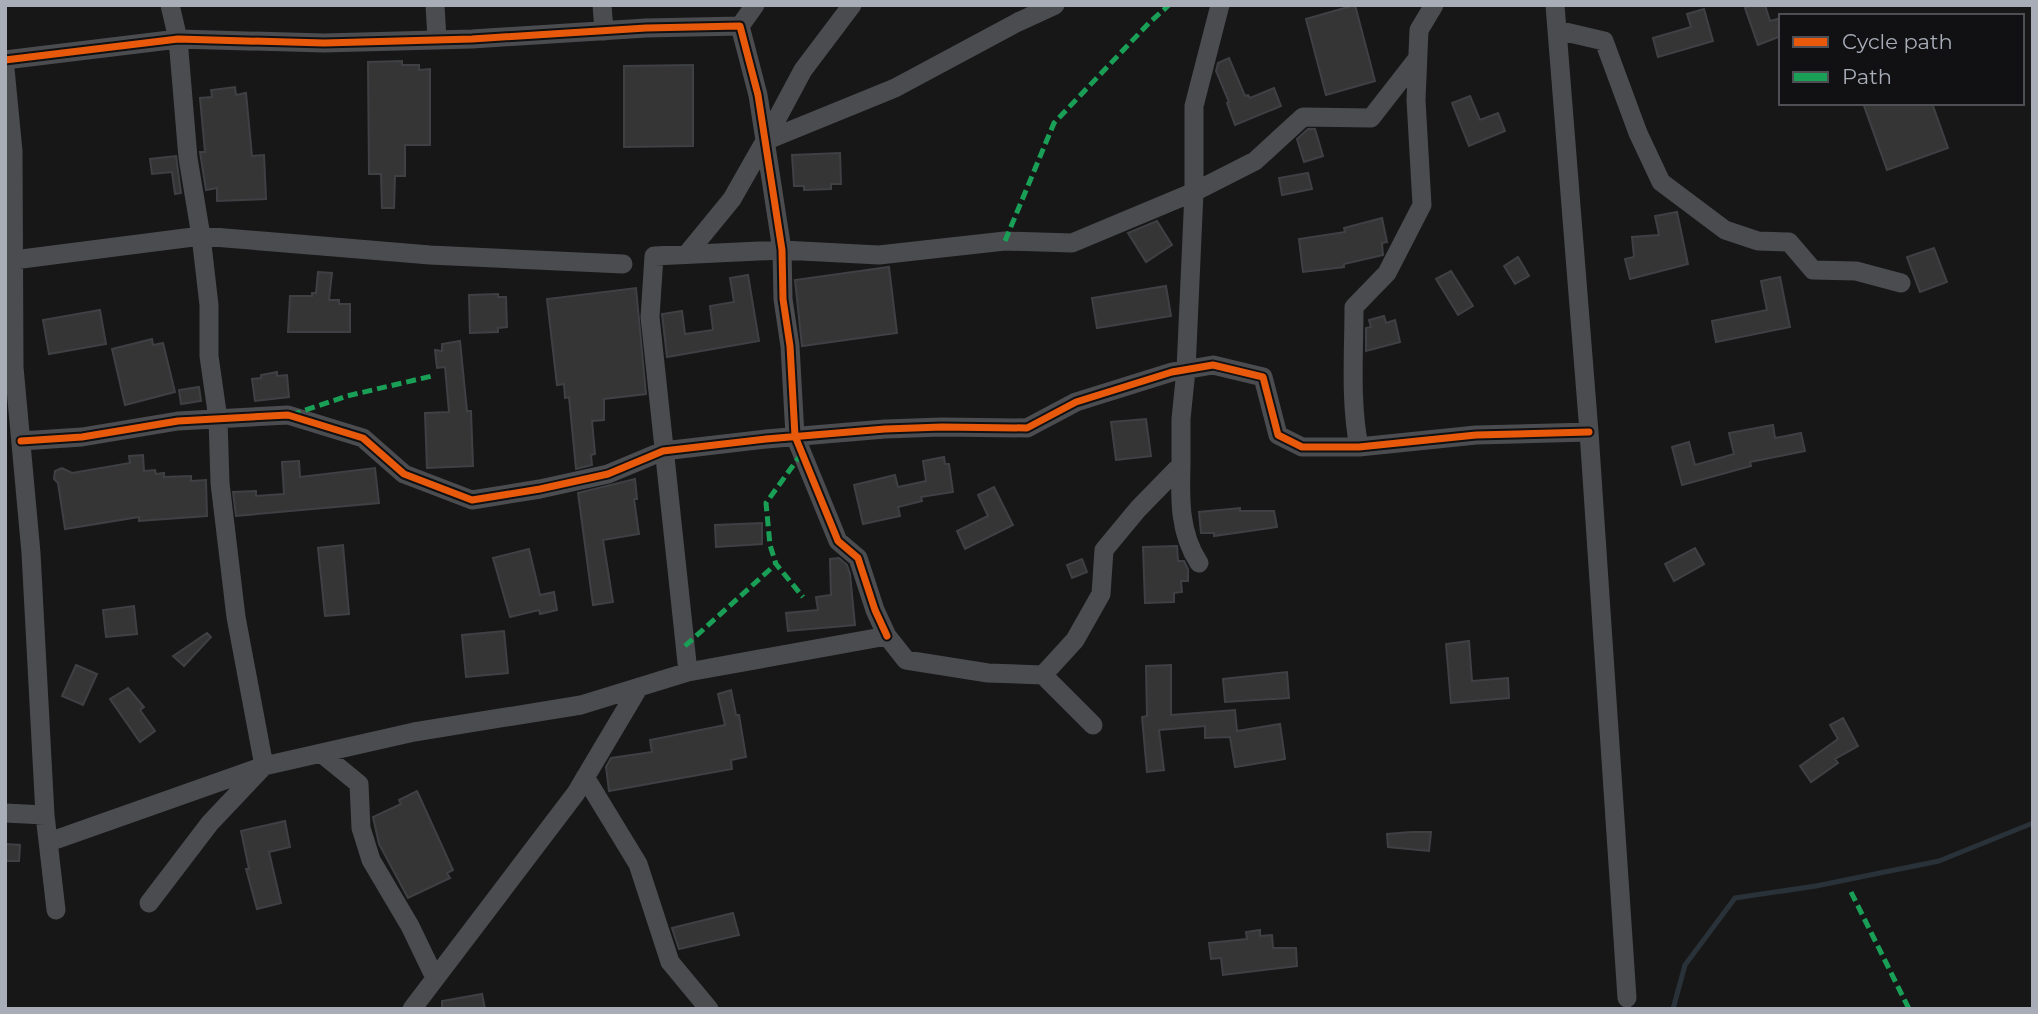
<svg xmlns="http://www.w3.org/2000/svg" width="2038" height="1014" viewBox="0 0 2038 1014" font-family="Montserrat,sans-serif">
	<style>
		.lines { fill: none; stroke-linecap: round; stroke-linejoin: round }
		.stream { stroke: #2a3239; stroke-width: 5 }
		.building { fill: #353536; stroke: #3f4043; stroke-width: 2 }
		.minor { stroke: #4b4c50; stroke-width: 19 }
		.quiet { stroke: #1a9f57; stroke-width: 5; stroke-dasharray: 10 5; stroke-linecap: butt }
		.cycleway-casing { stroke: #111113; stroke-width: 11 }
		.cycleway { stroke: #e8590c; stroke-width: 7 }
	</style>
	<rect width="100%" height="100%" fill="#171717"/>
	<g class="lines">
		<path class="stream" d="M 1673,1009 L 1685,965 L 1735,898 L 1816,886 L 1939,861 L 2033,823"/>
	</g>
	<path class="building" d="M 1355,5 L 1375,81 L 1326,95 L 1306,19 Z
		M 1753,5 L 1765,5 L 1770,21 L 1781,18 L 1781,36 L 1758,45 L 1745,8 Z
		M 1704,9 L 1713,41 L 1658,57 L 1653,38 L 1691,27 L 1687,14 Z
		M 1229,58 L 1245,96 L 1248,95 L 1250,98 L 1274,88 L 1281,106 L 1235,125 L 1227,103 L 1229,102 L 1216,71 L 1218,63 Z
		M 402,61 L 402,65 L 419,65 L 419,70 L 430,69 L 430,145 L 405,145 L 405,176 L 395,176 L 394,208 L 382,208 L 381,174 L 369,174 L 368,62 Z
		M 693,65 L 693,146 L 624,147 L 624,66 Z
		M 235,87 L 236,95 L 246,93 L 252,156 L 264,155 L 266,199 L 217,201 L 217,188 L 206,190 L 200,152 L 205,152 L 200,98 L 212,97 L 211,90 Z
		M 1470,96 L 1480,120 L 1498,113 L 1505,131 L 1469,146 L 1452,103 Z
		M 1863,103 L 1932,103 L 1948,148 L 1887,170 Z
		M 1308,129 L 1315,129 L 1323,156 L 1304,162 L 1297,139 Z
		M 840,153 L 841,184 L 831,184 L 831,189 L 804,190 L 804,186 L 794,186 L 792,155 Z
		M 176,156 L 181,193 L 175,194 L 172,172 L 152,174 L 150,159 Z
		M 1308,173 L 1312,189 L 1282,195 L 1279,178 Z
		M 1677,212 L 1688,264 L 1630,279 L 1625,259 L 1634,257 L 1632,237 L 1659,235 L 1655,216 Z
		M 1382,218 L 1387,242 L 1382,243 L 1383,255 L 1344,264 L 1344,267 L 1303,272 L 1299,239 L 1345,232 L 1344,228 Z
		M 1157,221 L 1172,245 L 1146,262 L 1128,233 Z
		M 1934,248 L 1947,282 L 1920,292 L 1907,257 Z
		M 1518,257 L 1529,276 L 1515,284 L 1504,266 Z
		M 889,267 L 897,333 L 802,346 L 795,280 Z
		M 1451,271 L 1473,306 L 1458,315 L 1436,279 Z
		M 318,272 L 332,273 L 329,300 L 339,300 L 339,304 L 350,304 L 350,332 L 288,332 L 290,296 L 312,296 L 312,293 L 316,293 Z
		M 748,275 L 759,341 L 667,357 L 662,314 L 682,311 L 685,334 L 713,330 L 710,306 L 734,302 L 730,278 Z
		M 1780,277 L 1790,327 L 1716,342 L 1712,321 L 1767,310 L 1761,281 Z
		M 1166,286 L 1171,316 L 1097,328 L 1092,298 Z
		M 636,288 L 646,394 L 604,399 L 604,420 L 592,421 L 595,454 L 591,455 L 592,465 L 576,469 L 569,397 L 565,398 L 564,384 L 557,385 L 547,299 Z
		M 498,294 L 498,297 L 506,297 L 507,327 L 498,328 L 498,332 L 470,333 L 469,295 Z
		M 100,310 L 106,344 L 49,354 L 43,320 Z
		M 1384,316 L 1386,323 L 1395,320 L 1400,342 L 1366,351 L 1366,328 L 1371,327 L 1369,320 Z
		M 152,339 L 153,345 L 163,343 L 175,392 L 125,405 L 112,349 Z
		M 460,341 L 467,411 L 471,411 L 473,466 L 427,468 L 425,413 L 449,412 L 445,367 L 437,368 L 435,350 L 442,351 L 442,344 Z
		M 277,372 L 277,376 L 287,375 L 289,397 L 255,401 L 252,379 L 261,378 L 261,375 Z
		M 199,387 L 201,401 L 181,404 L 179,390 Z
		M 1146,419 L 1151,456 L 1116,460 L 1111,422 Z
		M 1773,425 L 1775,438 L 1801,433 L 1805,451 L 1750,462 L 1751,466 L 1682,485 L 1672,447 L 1689,442 L 1695,465 L 1734,454 L 1729,433 Z
		M 143,455 L 144,471 L 155,470 L 156,474 L 164,473 L 164,477 L 191,476 L 191,481 L 206,480 L 207,516 L 139,521 L 139,517 L 65,529 L 58,483 L 54,479 L 55,471 L 62,468 L 72,473 L 130,463 L 129,456 Z
		M 944,457 L 945,464 L 949,464 L 953,492 L 921,497 L 922,501 L 898,507 L 900,516 L 863,524 L 854,485 L 895,475 L 898,487 L 926,481 L 923,461 Z
		M 299,461 L 300,477 L 375,468 L 379,503 L 236,516 L 233,492 L 256,491 L 256,496 L 284,494 L 282,462 Z
		M 635,479 L 637,499 L 634,499 L 639,534 L 603,540 L 613,602 L 593,605 L 578,493 Z
		M 994,487 L 1013,525 L 965,549 L 957,531 L 988,516 L 978,495 Z
		M 1240,508 L 1240,511 L 1274,511 L 1277,527 L 1214,536 L 1214,533 L 1201,533 L 1199,512 Z
		M 762,523 L 762,544 L 716,547 L 715,525 Z
		M 343,545 L 349,614 L 325,616 L 318,548 Z
		M 1177,546 L 1178,561 L 1184,561 L 1188,569 L 1188,581 L 1181,581 L 1182,592 L 1174,593 L 1174,602 L 1145,603 L 1143,547 Z
		M 1695,548 L 1704,564 L 1674,581 L 1665,564 Z
		M 529,549 L 540,595 L 554,592 L 557,610 L 540,614 L 539,610 L 510,617 L 493,558 Z
		M 839,558 L 847,565 L 850,574 L 855,625 L 788,631 L 786,613 L 818,610 L 816,597 L 831,595 L 830,559 Z
		M 1082,559 L 1087,572 L 1072,578 L 1067,565 Z
		M 134,606 L 137,634 L 106,637 L 103,610 Z
		M 504,631 L 508,673 L 466,677 L 462,635 Z
		M 207,633 L 211,637 L 184,666 L 173,656 Z
		M 1469,641 L 1472,681 L 1508,678 L 1509,698 L 1451,703 L 1446,644 Z
		M 76,665 L 97,674 L 83,705 L 62,696 Z
		M 1171,665 L 1171,715 L 1235,710 L 1237,731 L 1280,724 L 1285,759 L 1235,767 L 1230,737 L 1205,738 L 1205,726 L 1159,730 L 1164,770 L 1147,772 L 1142,717 L 1147,716 L 1146,666 Z
		M 1287,672 L 1289,698 L 1225,702 L 1223,679 Z
		M 128,688 L 144,707 L 140,710 L 155,731 L 140,742 L 110,699 Z
		M 731,690 L 736,715 L 739,715 L 746,757 L 731,760 L 732,769 L 609,791 L 606,767 L 611,758 L 652,752 L 650,740 L 725,725 L 718,694 Z
		M 1843,718 L 1858,746 L 1835,759 L 1838,763 L 1811,782 L 1800,766 L 1838,739 L 1830,725 Z
		M 417,791 L 453,870 L 447,873 L 450,878 L 408,898 L 379,844 L 373,817 L 401,804 L 399,800 Z
		M 285,821 L 290,847 L 269,852 L 281,903 L 257,909 L 246,869 L 249,869 L 241,831 Z
		M 1411,832 L 1431,832 L 1429,851 L 1388,847 L 1387,834 Z
		M 5,844 L 20,845 L 19,861 L 5,861 Z
		M 733,913 L 739,935 L 679,949 L 672,928 Z
		M 1260,930 L 1260,936 L 1272,935 L 1273,948 L 1296,948 L 1297,966 L 1223,975 L 1221,958 L 1211,959 L 1209,943 L 1247,939 L 1246,932 Z
		M 482,994 L 485,1009 L 442,1009 L 442,1001 Z"/>
	<g class="lines">
		<path class="minor" d="M 435,5 L 437,39
			M 602,5 L 604,31
			M 852,5 L 803,70 L 765,141 L 895,88 L 1018,22 L 1055,5
			M 1555,5 L 1589,432 L 1627,998
			M 740,26 L 755,5
			M 1557,30 L 1604,41 L 1638,133 L 1661,182 L 1725,230 L 1758,241 L 1789,242 L 1813,270 L 1856,271 L 1901,283
			M 5,60 L 178,39 L 324,43 L 472,39 L 646,28 L 740,26 L 758,95 L 782,250 L 783,299 L 790,346 L 795,436 L 838,541 L 858,558 L 875,610 L 887,636
			M 5,69 L 13,151 L 14,367 L 31,553 L 45,815 L 56,910
			M 687,254 L 732,199 L 765,141
			M 14,260 L 201,236 L 430,255 L 623,264
			M 21,441 L 82,437 L 178,421 L 288,415 L 363,438 L 404,474 L 472,500 L 540,489 L 608,474 L 663,451 L 766,439 L 885,429 L 942,427 L 1027,428 L 1076,402 L 1172,372 L 1213,365 L 1263,377 L 1278,435 L 1302,447 L 1359,447 L 1476,435 L 1589,432
			M 1359,447 C 1350,401 1354,354 1354,307 L 1387,273 L 1422,205 L 1416,100 L 1419,30 L 1434,5
			M 1181,465 C 1180,498 1179,533 1199,563
			M 688,672 L 650,317 L 654,256 L 782,250 L 879,255 L 1005,241 L 1072,243 L 1194,192 L 1194,106 L 1220,5
			M 1043,675 L 1075,640 L 1101,594 L 1104,550 L 1138,509 L 1181,465 L 1181,419 L 1186,370 L 1194,192 L 1255,161 L 1303,117 L 1371,118 L 1417,59
			M 321,753 L 359,784 L 361,828 L 371,860 L 410,926 L 435,978
			M 585,777 L 638,864 L 670,962 L 709,1009
			M 5,813 L 45,815
			M 49,842 L 264,766 L 414,732 L 581,705 L 688,672 L 887,636 L 906,660 L 988,673 L 1043,675 L 1093,725
			M 149,903 L 210,823 L 264,766 L 236,617 L 220,483 L 218,419 L 209,356 L 209,305 L 201,236 L 188,158 L 178,39 L 170,5
			M 412,1009 L 576,793 L 639,687"/>
		<path class="quiet" d="M 1005,241 L 1054,123 L 1149,23 L 1169,5
			M 291,415 L 347,396 L 432,376
			M 802,453 L 766,503 L 770,545 L 776,564 L 803,597
			M 685,646 L 776,564
			M 1851,892 L 1909,1009"/>
		<defs>
			<path id="cycleway" d="M 5,60 L 178,39 L 324,43 L 472,39 L 646,28 L 740,26 L 758,95 L 782,250 L 783,299 L 790,346 L 795,436 L 838,541 L 858,558 L 875,610 L 887,636
				M 21,441 L 82,437 L 178,421 L 288,415 L 363,438 L 404,474 L 472,500 L 540,489 L 608,474 L 663,451 L 766,439 L 885,429 L 942,427 L 1027,428 L 1076,402 L 1172,372 L 1213,365 L 1263,377 L 1278,435 L 1302,447 L 1359,447 L 1476,435 L 1589,432"/>
		</defs>
		<use href="#cycleway" class="cycleway-casing"/>
		<use href="#cycleway" class="cycleway"/>
	</g>
	<rect width="2038" height="1014" fill="none" stroke="#a8adb8" stroke-width="14"/>
	<rect x="1779" y="14" width="245" height="91" fill="#111113" stroke="#4d4f55" stroke-width="2"/>
	<rect x="1793" y="37" width="35" height="10" fill="#e8590c" stroke="#4d4f55" stroke-width="2"/>
	<text x="1842" y="49" font-size="21" fill="#a8adb8">Cycle path</text>
	<rect x="1793" y="72" width="35" height="10" fill="#1a9f57" stroke="#4d4f55" stroke-width="2"/>
	<text x="1842" y="84" font-size="21" fill="#a8adb8">Path</text>
</svg>
